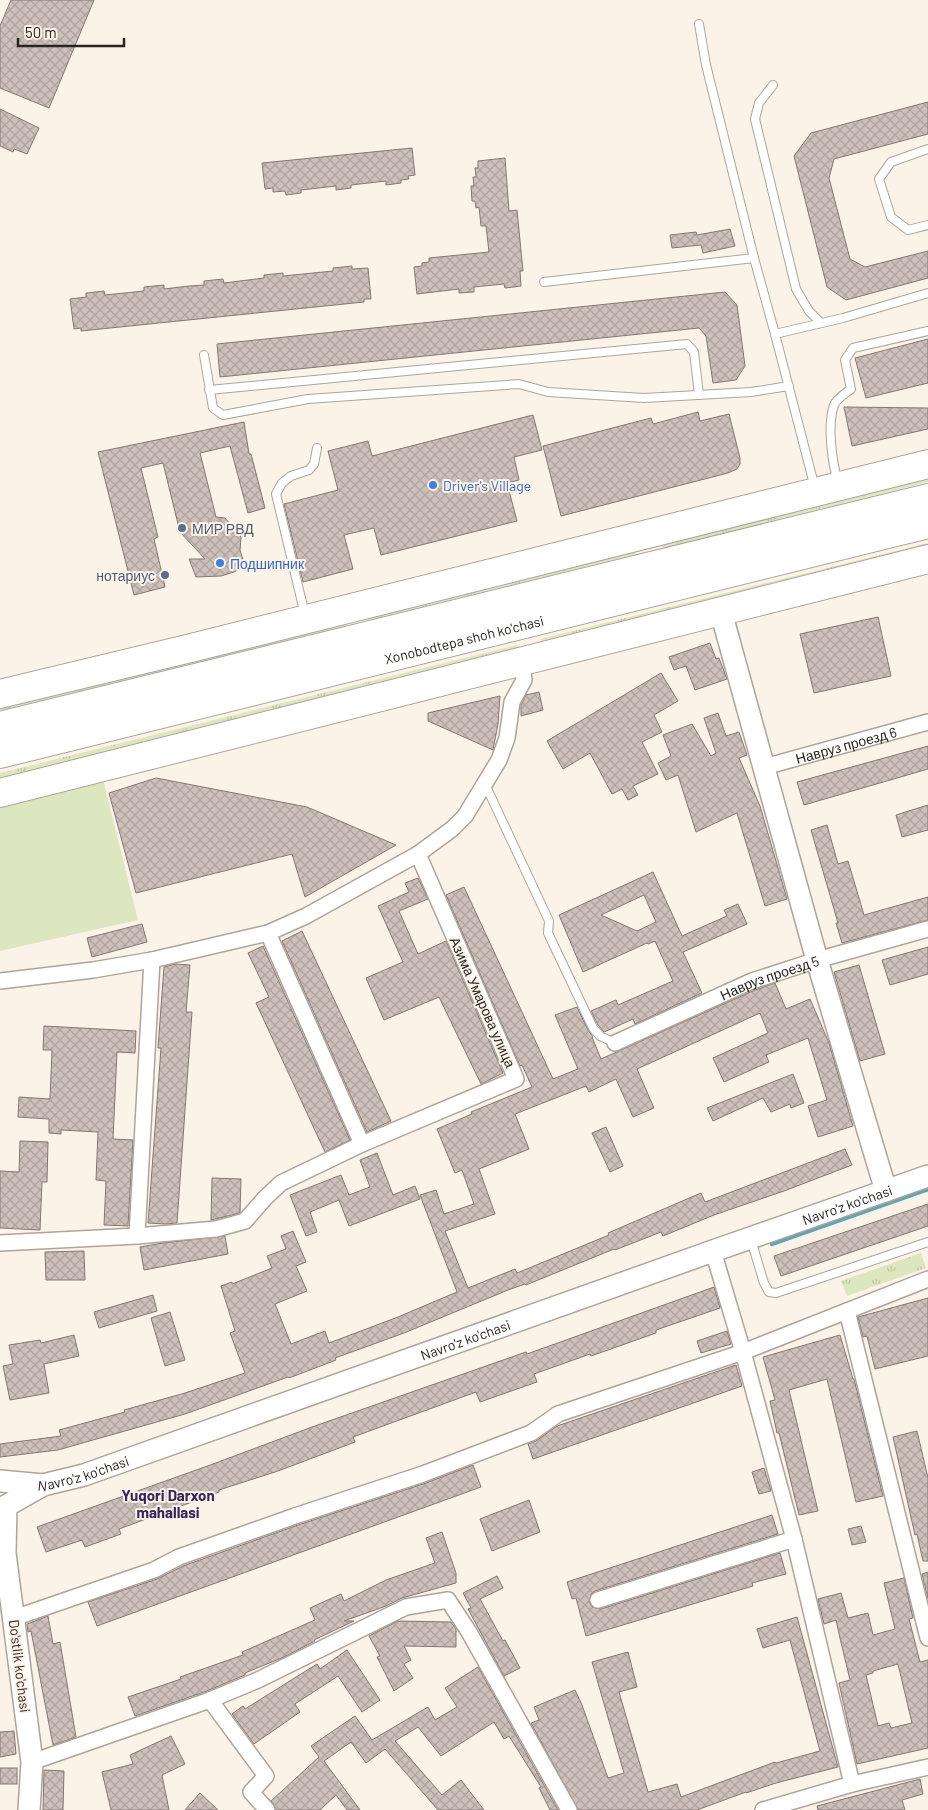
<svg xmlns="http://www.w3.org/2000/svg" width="928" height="1810" font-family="Barlow,sans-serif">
<defs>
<pattern id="grass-tufts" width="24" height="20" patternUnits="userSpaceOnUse" patternTransform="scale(1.25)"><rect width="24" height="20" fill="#dce7bf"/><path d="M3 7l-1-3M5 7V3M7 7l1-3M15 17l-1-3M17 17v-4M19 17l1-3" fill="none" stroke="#bdc6a4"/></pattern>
<pattern id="building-cross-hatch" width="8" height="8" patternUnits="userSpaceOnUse" patternTransform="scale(1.25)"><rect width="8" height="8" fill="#cdbfb9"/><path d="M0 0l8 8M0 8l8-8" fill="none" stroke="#b0a49f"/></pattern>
</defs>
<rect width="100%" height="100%" fill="#fcf3e8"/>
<!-- grass -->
<g fill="url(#grass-tufts)">
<polygon points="928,466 928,482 664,548 654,541"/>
<polygon points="928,543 928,553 547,647 540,639"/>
<polygon points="627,547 636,554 370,620 361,613"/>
<polygon points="339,619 347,626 0,712 0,703"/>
<polygon points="517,645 526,653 0,783 0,773"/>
<polygon points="921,1253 926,1268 847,1296 841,1281"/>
</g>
<!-- pitch -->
<polygon fill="#dce7bf" points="103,779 138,920 0,951 0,805"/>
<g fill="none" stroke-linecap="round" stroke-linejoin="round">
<!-- stream -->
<polyline stroke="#60a5b4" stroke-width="4.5" points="772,1244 928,1189"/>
</g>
<!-- building -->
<g fill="url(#building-cross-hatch)" stroke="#847872" fill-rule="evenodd">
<polygon points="11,0 94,0 49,108 0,88 0,26"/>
<polygon points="928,102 928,134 834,159 829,178 850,259 865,267 928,251 928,278 846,300 827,287 794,156 811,133"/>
<polygon points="0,109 39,128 27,154 14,149 13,152 0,146"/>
<polygon points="412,148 415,175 408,176 409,179 401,180 401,183 386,185 386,181 351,185 351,188 336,190 336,186 301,190 301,193 286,195 285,191 273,192 273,188 265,189 262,163"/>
<polygon points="505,158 509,211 517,210 523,271 520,271 521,286 505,288 504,284 474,287 474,292 459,293 459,289 417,294 414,267 422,266 422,263 429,262 429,258 489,252 486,226 481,226 479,207 476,208 475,201 472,201 471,186 474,186 473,177 476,177 475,168 478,168 478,161"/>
<polygon points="730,229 735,246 703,253 701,245 672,248 670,235 696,232 697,235"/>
<polygon points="352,266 352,269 368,268 371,299 364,299 364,302 81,331 81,328 74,329 70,299 86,297 86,293 104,291 105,295 144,291 144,287 164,285 164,289 189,286 204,285 204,281 223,279 224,283 264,278 264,275 283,273 283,276 333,271 333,268"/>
<polygon points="725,292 737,305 745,366 736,380 713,383 706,336 699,328 220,377 217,344"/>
<polygon points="928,339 928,383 866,398 855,358"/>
<polygon points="844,407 928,408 928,429 852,446"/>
<polygon points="698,412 700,421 729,414 740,458 740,464 737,469 728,473 561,516 543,446 651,418 653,424"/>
<polygon points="533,415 542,450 514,457 519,480 507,483 517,521 381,555 374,528 344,535 353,569 303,582 284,504 338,490 328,451 368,441 372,456"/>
<polygon points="244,422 249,454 251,454 265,508 248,513 230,446 200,453 216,517 225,518 241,537 240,550 245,566 234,572 221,576 196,577 189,559 205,559 180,532 163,463 141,468 158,537 154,539 165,587 134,595 98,452"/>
<polygon points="878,617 891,676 814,693 800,634"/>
<polygon points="710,643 716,659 719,658 727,679 695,690 686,666 674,670 669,657"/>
<polygon points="661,673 678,701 654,715 662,732 642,742 658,774 633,786 638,795 628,800 622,789 612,794 590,753 563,769 547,741"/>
<polygon points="539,692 543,710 521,716 521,705 526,695"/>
<polygon points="500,696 498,724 493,750 428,721 428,713"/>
<polygon points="718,713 726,736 739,732 747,755 739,758 760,806 787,899 765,906 737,813 696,832 678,775 666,780 658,763 671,756 663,735 692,724 711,756 716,753 704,718"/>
<polygon points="928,746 928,769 804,805 797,782"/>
<polygon points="156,778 307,807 396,845 305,897 292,854 136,893 109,793"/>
<polygon points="928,805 928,830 902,837 896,815"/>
<polygon points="827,825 838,864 848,861 864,915 928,897 928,920 842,943 836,923 838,923 811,830"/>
<path d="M653 872 682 936 727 916 724 910 738 904 747 924 683 952 702 993 635 1024 633 1019 604 1032 598 1025 591 1011 616 1000 618 1005 673 981 655 941 648 944 647 943 583 972 559 915ZM644 895 656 922 637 931 601 915Z"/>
<polygon points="418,878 428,899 399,911 418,954 446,941 503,1073 481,1084 439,997 384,1020 366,978 403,962 378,906 409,892 405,883"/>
<polygon points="464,887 553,1079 578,1069 555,1015 577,1007 588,1030 593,1037 592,1037 601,1059 755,990 775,983 786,1009 810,999 829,1043 853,1126 818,1137 808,1106 827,1100 808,1038 766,1055 769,1062 724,1082 713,1058 768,1033 760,1013 637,1069 654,1108 633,1117 616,1079 589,1092 586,1086 515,1114 529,1149 479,1169 495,1214 445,1231 468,1288 515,1269 517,1273 609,1235 608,1233 701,1193 705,1202 845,1149 852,1165 784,1191 714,1215 663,1236 661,1232 615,1250 614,1249 526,1285 525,1284 508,1290 404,1333 335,1358 336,1360 289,1378 288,1377 185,1414 100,1438 58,1450 0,1457 0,1444 61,1436 59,1430 125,1412 124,1410 185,1393 245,1373 230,1333 235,1331 221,1286 232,1282 232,1284 272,1268 267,1256 286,1249 281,1236 293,1231 306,1262 296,1266 307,1291 275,1304 291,1344 325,1331 329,1343 398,1317 457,1292 420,1195 436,1190 444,1214 474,1204 462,1170 455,1173 437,1129 472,1114 471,1112 532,1087 522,1065 520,1066 446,895"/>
<polygon points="142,924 147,942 92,957 87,938"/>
<polygon points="302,931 391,1121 367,1132 282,941"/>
<polygon points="263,946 350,1140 325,1152 256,1003 269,997 248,953"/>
<polygon points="928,947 928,974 890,985 882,960"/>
<polygon points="175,964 190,965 186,1012 192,1012 177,1223 165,1224 148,1223 161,1048 158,1048 164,967"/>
<polygon points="859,965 885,1054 860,1061 834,972"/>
<polygon points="44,1026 136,1031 135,1053 117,1052 113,1139 133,1140 128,1226 104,1225 106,1181 96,1180 98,1132 61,1130 61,1134 49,1133 49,1119 18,1117 19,1097 50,1099 52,1050 43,1050"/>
<polygon points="793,1074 804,1103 791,1108 790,1104 771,1112 763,1098 713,1121 707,1108"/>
<polygon points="606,1127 623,1166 610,1172 592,1133"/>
<polygon points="20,1141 48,1142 47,1182 42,1182 40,1230 0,1228 0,1171 19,1172"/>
<polygon points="377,1153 393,1195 415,1186 420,1199 349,1226 339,1200 310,1212 317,1232 306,1236 290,1195 341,1175 349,1195 370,1187 360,1160"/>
<polygon points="212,1178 241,1179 240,1213 211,1220"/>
<polygon points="928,1204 928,1226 781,1276 774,1256"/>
<polygon points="225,1236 228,1254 144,1270 140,1247 163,1243"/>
<polygon points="84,1251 85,1280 46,1280 45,1252"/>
<polygon points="714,1287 720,1308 656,1330 656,1333 591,1356 590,1354 534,1374 537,1382 480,1402 476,1392 353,1437 355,1442 278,1471 219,1490 219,1492 119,1529 121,1534 85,1547 82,1540 46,1552 37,1527 213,1464 312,1427 526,1352 527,1354"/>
<polygon points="153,1295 157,1311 99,1328 94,1312"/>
<polygon points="928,1298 928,1356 875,1369 867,1336 863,1337 858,1317"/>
<polygon points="170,1312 185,1360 165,1366 151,1318"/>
<polygon points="727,1331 731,1344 701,1353 697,1341"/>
<polygon points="74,1335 79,1356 44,1364 49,1393 10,1400 3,1366 13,1364 9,1345 40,1340 41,1343"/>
<polygon points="840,1335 853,1379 854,1379 883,1496 856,1502 827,1379 789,1390 818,1511 799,1515 779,1433 777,1433 770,1401 775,1400 763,1357"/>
<polygon points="736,1365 742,1386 533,1459 528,1444 536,1441 557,1426"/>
<polygon points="917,1431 928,1478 928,1561 923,1561 917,1534 915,1535 893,1437"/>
<polygon points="473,1465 481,1487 97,1626 88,1602 157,1579 183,1566 298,1525 426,1483"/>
<polygon points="764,1468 771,1491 759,1494 752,1472"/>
<polygon points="529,1500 540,1532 492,1551 480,1519"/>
<polygon points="772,1515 778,1534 595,1591 591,1594 589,1602 592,1607 601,1609 780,1553 786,1574 752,1583 753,1586 586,1636 576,1598 572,1599 567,1582"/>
<polygon points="861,1526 866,1542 852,1545 848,1529"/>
<polygon points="442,1532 456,1573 456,1583 402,1598 386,1606 344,1621 354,1621 314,1640 315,1641 284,1657 245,1673 245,1675 207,1691 135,1716 128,1697 181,1679 180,1677 243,1655 242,1652 315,1620 310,1608 341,1594 344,1601 386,1580 435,1563 426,1538"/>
<polygon points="928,1572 928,1599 922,1574"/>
<polygon points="497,1576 503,1588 480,1599 503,1641 505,1640 520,1668 504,1676 468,1609 471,1608 463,1593"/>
<path d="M904 1578 913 1618 909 1619 920 1662 928 1660V1748L857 1764 839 1683 850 1680 840 1638 836 1620 824 1624 818 1599 841 1593 848 1618 868 1613 873 1635 895 1629 884 1583ZM898 1664 912 1723 891 1728 889 1723 878 1726 866 1675 873 1673V1671Z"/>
<polygon points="48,1616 53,1644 60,1642 76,1737 53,1745 31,1631 28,1632 27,1624"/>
<polygon points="797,1617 838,1767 776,1783 746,1793 746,1792 697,1810 578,1810 531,1723 539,1720 534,1707 575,1690 582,1705 608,1778 624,1773 592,1662 628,1652 637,1687 619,1692 648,1792 677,1784 681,1797 775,1762 776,1763 820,1751 790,1640 763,1648 757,1629"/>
<polygon points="398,1621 451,1622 456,1629 456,1647 404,1646 411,1660 404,1664 413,1678 394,1691 377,1657 380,1656 369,1636"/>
<polygon points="347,1650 380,1700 362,1712 338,1676 295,1704 300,1712 254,1744 232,1714 243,1706 245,1709 317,1664 320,1669"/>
<polygon points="478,1667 558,1810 550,1810 539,1788 541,1787 509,1736 504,1739 494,1722 441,1756 418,1727 395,1741 442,1795 461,1780 484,1810 438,1810 385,1749 366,1763 351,1742 324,1761 360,1810 347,1810 336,1795 320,1810 276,1810 271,1801 319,1757 311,1746 355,1716 372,1740 428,1707 435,1720 457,1707 445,1688"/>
<polygon points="14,1731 16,1754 0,1757 0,1732"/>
<polygon points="171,1736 185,1764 162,1775 169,1810 111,1810 102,1772 133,1764 130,1755"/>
<rect x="0" y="1768" width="17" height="16"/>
<polygon points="44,1770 64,1771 63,1810 43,1810"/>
<polygon points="920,1779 923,1794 902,1800 905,1810 818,1810 817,1806"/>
<polygon points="200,1793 218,1810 185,1810"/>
</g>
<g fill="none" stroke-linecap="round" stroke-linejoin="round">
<defs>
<g id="lane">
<polyline points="699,24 706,65 754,258 775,334 815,488"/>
<polyline points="773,85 759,103 755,119 796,289 809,311 821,323"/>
<polyline points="928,149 891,162 879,179 891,217 908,230 928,225"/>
<polyline points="544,282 754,258"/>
<polyline points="775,334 843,318 928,293"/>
<polyline points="204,355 213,408 223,415 308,399 519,384 548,392 644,398 751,392 789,386"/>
<polyline points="209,390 687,344 694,352 699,395"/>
<path d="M838 482C832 462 827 425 834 405 836 399 846 393 851 389L845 360 853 348 928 331"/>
<polyline points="305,615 276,494 282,483 291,476 309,470 314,464 317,448"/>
<polyline points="485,784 549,921 548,933 593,1028 600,1036 615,1043"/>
<polyline points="751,1240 764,1283 769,1292 776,1293 928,1242"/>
</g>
<g id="street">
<path id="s1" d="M764 767 928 722"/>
<polyline points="268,933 362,1144"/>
<polyline points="0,981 93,970 152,960 268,933 306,916 418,854 452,829 465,816 499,760 507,738 512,702 524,680 522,662"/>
<path id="s2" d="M615 1043 752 981 817 960 928 929"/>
<polyline points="137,1236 152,960"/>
<polyline points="0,1243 137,1236 216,1229 245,1221 265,1198 281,1183 362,1144 516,1079 418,854"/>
<polyline points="713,1251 743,1352 794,1539 852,1784"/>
<polyline points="847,1311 928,1638"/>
<polyline points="598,1600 794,1539"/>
<polyline points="14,1618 154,1570 179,1557 295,1516 423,1474 531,1433 558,1414 743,1352 928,1279"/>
<polyline points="210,1700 266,1776 251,1792 267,1810"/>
<polyline points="32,1762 210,1700 258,1680 406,1607 448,1600 469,1632 569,1810"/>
<polyline points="763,1810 852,1784 928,1767"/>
</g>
<g id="secondary">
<polyline points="721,612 817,960 886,1191"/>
<path id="s3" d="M0 1481 43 1485 84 1475 713 1251 928 1176"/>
<polyline points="29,1810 32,1762 5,1553 6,1506 43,1485"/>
</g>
<g id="highway">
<polyline points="0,694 191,648 928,464"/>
<polyline points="0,726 928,498"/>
<path id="s4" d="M0 754 928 524"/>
<polyline points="0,793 928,559"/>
</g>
</defs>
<!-- lane casing -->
<use href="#lane" stroke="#ada49a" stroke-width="10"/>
<!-- street casing -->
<use href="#street" stroke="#ada49a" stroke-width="18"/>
<!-- secondary casing -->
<use href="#secondary" stroke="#ada49a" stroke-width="24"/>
<!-- highway casing -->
<use href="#highway" stroke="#ada49a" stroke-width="30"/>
<!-- lane -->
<use href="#lane" stroke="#fff" stroke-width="8"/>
<!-- street -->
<use href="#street" stroke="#fff" stroke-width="15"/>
<!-- secondary -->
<use href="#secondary" stroke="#fff" stroke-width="21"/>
<!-- highway -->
<use href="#highway" stroke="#fff" stroke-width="28"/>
</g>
<!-- markers -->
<g fill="#3f7fe0" stroke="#fcf3e8" stroke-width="2">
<circle cx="433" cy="485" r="5"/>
<circle cx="220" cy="563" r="5"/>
</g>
<g fill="#5c6f8a" stroke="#fcf3e8" stroke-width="2">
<circle cx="182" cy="528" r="5"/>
<circle cx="165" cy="575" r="5"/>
</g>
<g text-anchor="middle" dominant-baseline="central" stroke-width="4" stroke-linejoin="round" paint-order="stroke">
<!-- shop labels -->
<g font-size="14" fill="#366cbe" stroke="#fcf3e8" text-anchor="start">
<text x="443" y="485">Driver's Village</text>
<text x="230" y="563">Подшипник</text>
</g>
<!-- service labels -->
<g font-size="14" fill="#4e5e75" stroke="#fcf3e8" text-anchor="start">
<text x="192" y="528">МИР РВД</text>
<text x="155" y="575" text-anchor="end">нотариус</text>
</g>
<!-- street labels -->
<g font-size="14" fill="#282420" stroke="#fcf3e8">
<text stroke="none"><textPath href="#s4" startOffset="478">Xonobodtepa shoh ko'chasi</textPath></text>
<text stroke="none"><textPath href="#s1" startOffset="85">Навруз проезд 6</textPath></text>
<text stroke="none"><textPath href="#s2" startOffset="168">Навруз проезд 5</textPath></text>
<text transform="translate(483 1002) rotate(66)">Азима Умарова улица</text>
<text stroke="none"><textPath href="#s3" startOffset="895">Navro'z ko'chasi</textPath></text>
<text stroke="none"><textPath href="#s3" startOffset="490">Navro'z ko'chasi</textPath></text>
<text stroke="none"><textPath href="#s3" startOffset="85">Navro'z ko'chasi</textPath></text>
<text transform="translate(20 1666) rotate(83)">Do'stlik ko'chasi</text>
</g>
<!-- neighbourhood labels -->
<g font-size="15" font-weight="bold" fill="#39215b" stroke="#fcf3e8">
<text x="168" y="1495">Yuqori Darxon<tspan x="168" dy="17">mahallasi</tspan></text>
</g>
</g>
<!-- scale -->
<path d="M18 38v8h106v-8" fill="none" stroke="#282420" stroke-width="2.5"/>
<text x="25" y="38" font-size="15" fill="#282420" stroke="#fcf3e8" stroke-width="4" paint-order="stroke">50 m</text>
</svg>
